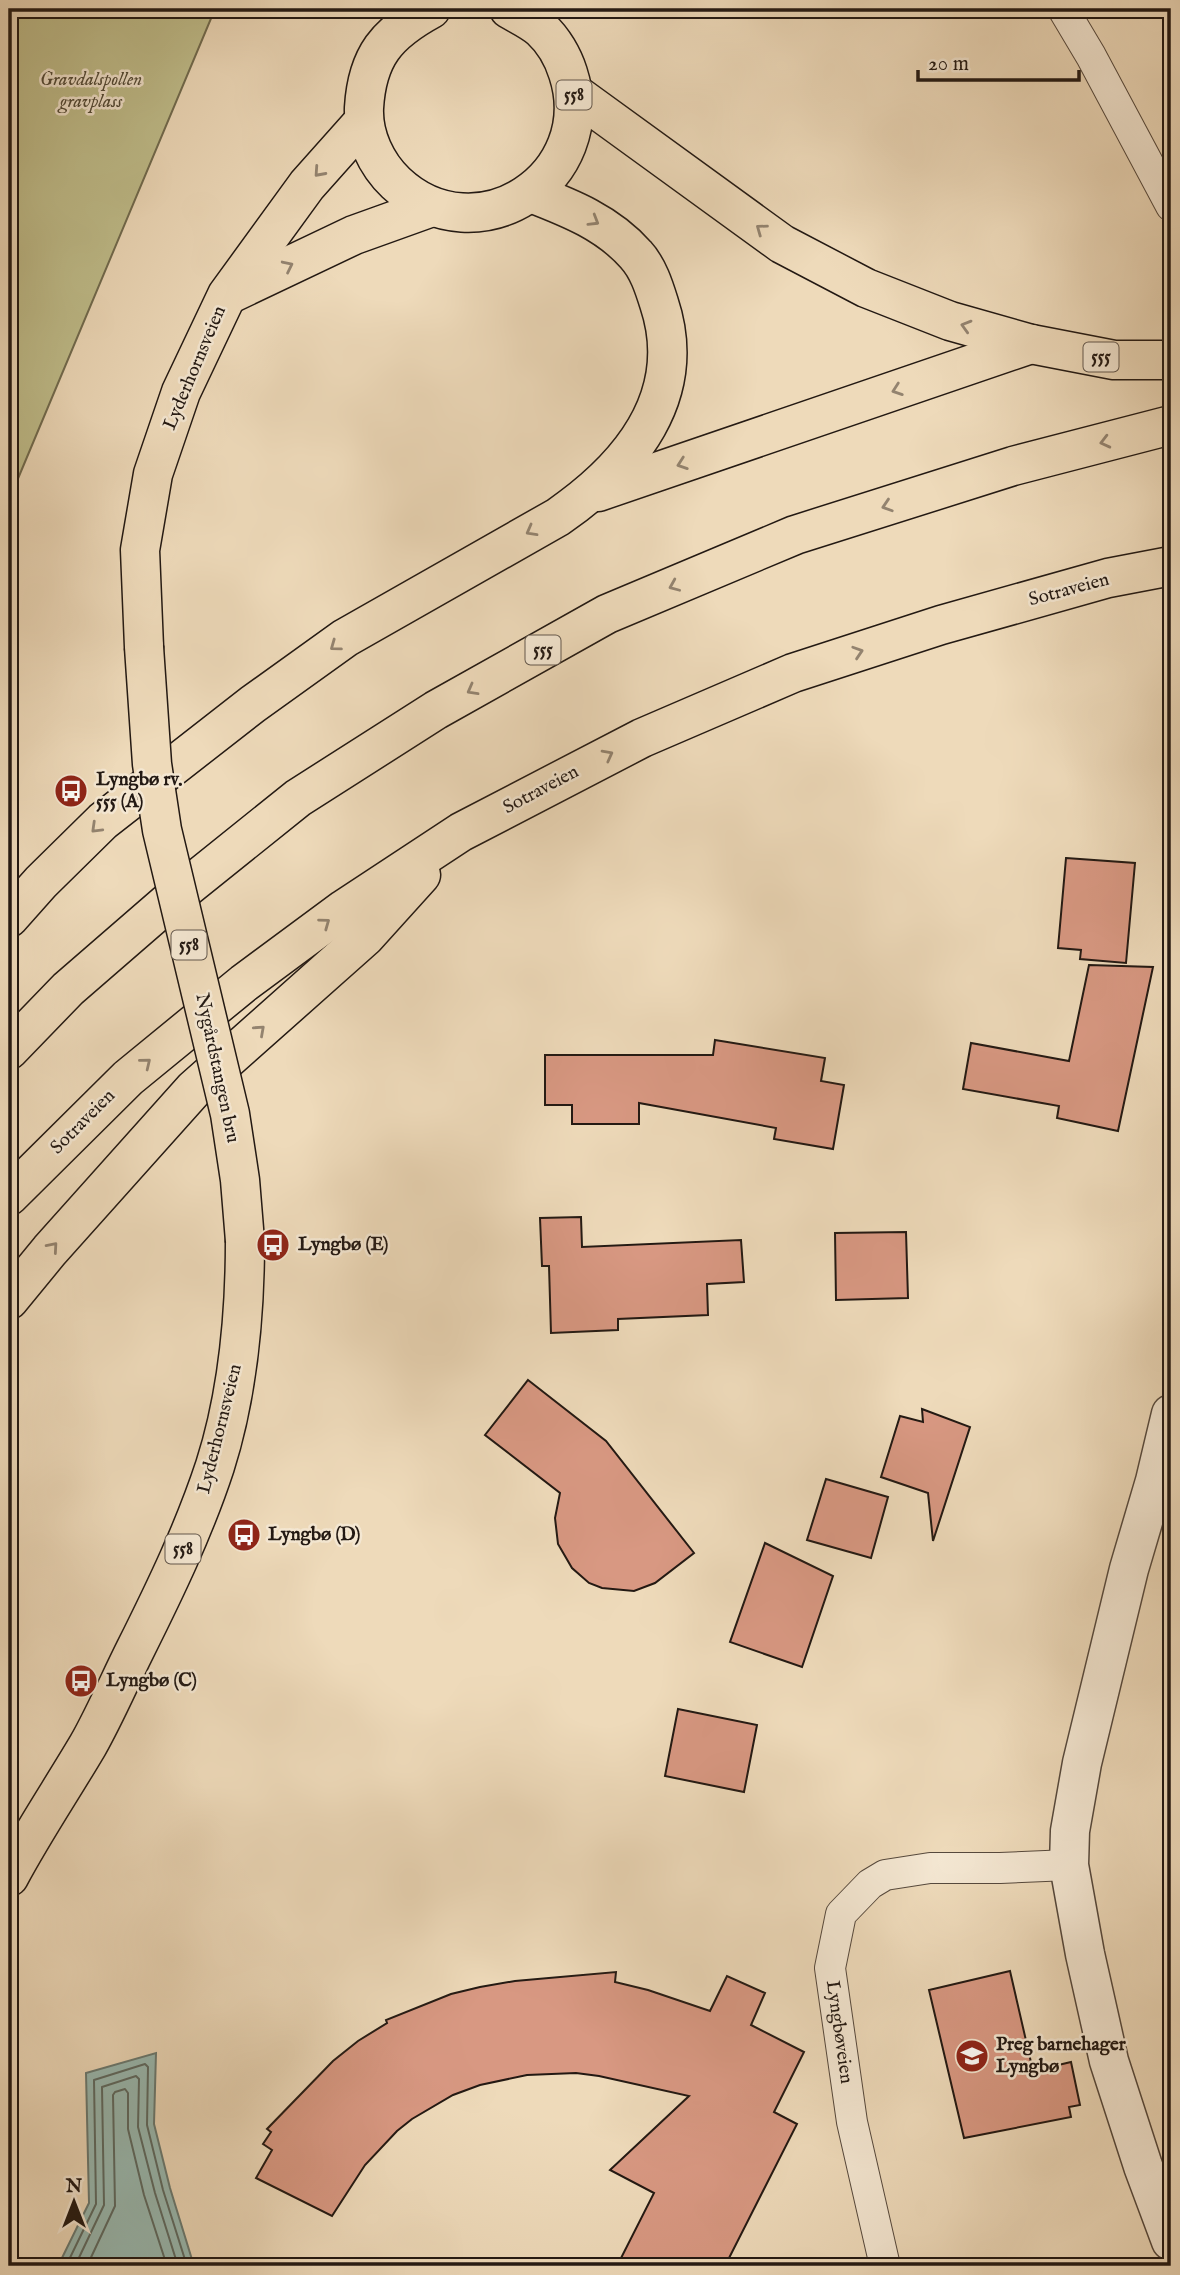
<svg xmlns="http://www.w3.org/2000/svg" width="1180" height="2275" font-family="'IM FELL English',serif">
<rect width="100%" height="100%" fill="#eedaba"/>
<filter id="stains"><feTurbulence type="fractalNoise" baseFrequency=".00286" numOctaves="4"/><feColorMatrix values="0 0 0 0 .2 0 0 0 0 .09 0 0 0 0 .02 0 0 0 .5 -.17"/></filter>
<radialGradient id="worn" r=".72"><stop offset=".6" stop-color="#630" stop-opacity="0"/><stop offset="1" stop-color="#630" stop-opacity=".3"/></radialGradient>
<!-- green -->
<polygon fill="#bfbd8b" stroke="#716b4f" stroke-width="2" points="9,9 215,9 9,500"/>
<!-- water -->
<polygon fill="#99bab2" stroke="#6a7a72" stroke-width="2" points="156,2053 154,2124 170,2188 194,2266 58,2266 89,2203 86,2073"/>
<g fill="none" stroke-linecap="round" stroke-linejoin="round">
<!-- shore -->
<g stroke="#5e6a62" stroke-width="2">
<polyline points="66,2266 96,2204 94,2080 145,2064 148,2067 147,2125 163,2190 187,2266"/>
<polyline points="75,2266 104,2205 102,2087 136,2076 139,2079 138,2127 155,2193 178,2266"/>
<polyline points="87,2266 115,2206 113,2095 115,2092 125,2089 128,2093 128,2129 144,2195 167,2266"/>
</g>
</g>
<!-- building -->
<g fill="#d89882" stroke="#231913" stroke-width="2">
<polygon points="1066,858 1135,863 1126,963 1080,959 1081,950 1058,948"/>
<polygon points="1089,965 1153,967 1118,1131 1057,1118 1059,1106 963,1089 971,1043 1069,1061"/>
<polygon points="715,1040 825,1058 821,1081 844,1085 833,1149 774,1139 776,1128 639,1103 639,1124 572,1124 572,1105 545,1105 545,1055 713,1055"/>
<polygon points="581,1217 582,1247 741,1240 744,1282 707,1284 708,1315 618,1319 618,1330 551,1333 549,1266 542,1266 540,1218"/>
<polygon points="906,1232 908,1298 836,1300 835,1233"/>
<polygon points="528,1380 606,1441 694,1553 655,1583 634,1591 602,1588 589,1583 572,1568 558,1544 555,1518 560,1493 485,1435"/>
<polygon points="922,1409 970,1427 933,1541 928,1493 881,1477 900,1416 923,1422"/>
<polygon points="826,1479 888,1497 871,1558 807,1540"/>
<polygon points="765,1543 833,1576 802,1667 730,1642"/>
<polygon points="678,1709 757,1725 744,1792 665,1776"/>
<polygon points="1010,1971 1033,2071 1071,2062 1080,2105 1069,2107 1071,2117 964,2138 929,1990"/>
<polygon points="616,1972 615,1982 648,1990 710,2011 727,1976 765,1993 751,2025 804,2052 774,2112 797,2124 725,2266 617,2266 654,2193 610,2170 689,2096 599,2076 576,2073 527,2075 480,2085 453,2095 412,2119 397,2131 365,2165 332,2216 256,2178 272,2150 263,2144 271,2132 267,2129 333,2061 358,2041 387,2023 386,2020 451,1994 480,1987 515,1981"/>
</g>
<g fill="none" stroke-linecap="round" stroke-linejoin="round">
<defs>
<g id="service">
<polyline points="1063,9 1091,56 1171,206"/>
<polyline points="885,2266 852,2122 830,1968 841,1914 870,1884 885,1875 930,1868 1000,1868 1069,1865"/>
</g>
<polyline id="minor" points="1171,1414 1155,1481 1129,1569 1082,1763 1070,1831 1069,1865 1085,1954 1109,2061 1143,2166 1171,2241"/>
<g id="primary">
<path d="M431 9C387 33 367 56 364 108 363 136 376 164 396 183 477 259 602 177 568 73 563 57 553 40 541 29 532 21 519 15 509 9"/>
<polyline points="232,293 354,235 432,207"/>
<polyline points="144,647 140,550 153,474 181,392 227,295 307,185 364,121"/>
<path d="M9 1877C33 1832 62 1789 88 1745 105 1715 119 1682 135 1650 165 1590 194 1530 215 1466 238 1394 245 1317 245 1241"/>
</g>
<g id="motorway">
<polyline points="574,93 782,244 866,288 950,321 1031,344 1114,360 1171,360"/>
<polyline points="598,492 1031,344"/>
<path d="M9 918 41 882 103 821 253 704 345 638 558 517C630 467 690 396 659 303 654 287 648 268 636 255 608 223 570 208 531 193"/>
<polyline points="9,1050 68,989 166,904 298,798 436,710 607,614 795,535 1013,466 1171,425"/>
<polyline points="9,1196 128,1078 244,983 344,909 461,832 642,738 793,673 941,625 1108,578 1171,566"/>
<polyline points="9,1300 50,1250 194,1089 365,937 421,875"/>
</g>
</defs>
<!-- service casing -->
<use href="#service" stroke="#56493d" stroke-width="32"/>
<!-- minor casing -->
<use href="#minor" stroke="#56493d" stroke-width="41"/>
<!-- primary casing -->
<use href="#primary" stroke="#231913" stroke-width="41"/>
<!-- motorway casing -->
<use href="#motorway" stroke="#231913" stroke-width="41"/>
<!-- service -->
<use href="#service" stroke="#f4e7d2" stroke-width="30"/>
<!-- minor -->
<use href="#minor" stroke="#f4e7d2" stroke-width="38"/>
<!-- primary -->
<use href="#primary" stroke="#eedaba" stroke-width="38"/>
<!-- motorway -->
<use href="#motorway" stroke="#eedaba" stroke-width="38"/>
<defs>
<polyline id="primary-bridge" points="144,647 152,764 162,830 230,1114 240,1180 245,1241"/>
</defs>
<!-- primary-bridge casing -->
<use href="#primary-bridge" stroke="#231913" stroke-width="41" stroke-linecap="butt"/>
<!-- primary-bridge -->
<use href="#primary-bridge" stroke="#eedaba" stroke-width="38"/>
</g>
<!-- one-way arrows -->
<defs><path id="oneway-chevron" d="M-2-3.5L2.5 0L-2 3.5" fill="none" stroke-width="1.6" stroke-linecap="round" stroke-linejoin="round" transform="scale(1.75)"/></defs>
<g stroke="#93836f">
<use href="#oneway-chevron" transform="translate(319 172) rotate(132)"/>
<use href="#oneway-chevron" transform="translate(594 221) rotate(31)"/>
<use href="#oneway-chevron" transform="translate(761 229) rotate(-144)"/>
<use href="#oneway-chevron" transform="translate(288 266) rotate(-26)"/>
<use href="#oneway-chevron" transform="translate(966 326) rotate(-164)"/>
<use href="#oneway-chevron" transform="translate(897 390) rotate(161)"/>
<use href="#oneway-chevron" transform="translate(1105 442) rotate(166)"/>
<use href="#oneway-chevron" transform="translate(682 464) rotate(161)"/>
<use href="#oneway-chevron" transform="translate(887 506) rotate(162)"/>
<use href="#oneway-chevron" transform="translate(531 531) rotate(151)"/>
<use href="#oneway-chevron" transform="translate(674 586) rotate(157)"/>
<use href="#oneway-chevron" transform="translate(335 646) rotate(144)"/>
<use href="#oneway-chevron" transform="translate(858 652) rotate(-18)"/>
<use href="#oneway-chevron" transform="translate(472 690) rotate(151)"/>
<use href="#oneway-chevron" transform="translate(608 755) rotate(-28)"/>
<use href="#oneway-chevron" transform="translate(96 828) rotate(136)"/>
<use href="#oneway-chevron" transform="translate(325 923) rotate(-36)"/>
<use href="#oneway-chevron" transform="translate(260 1030) rotate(-42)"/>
<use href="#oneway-chevron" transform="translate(146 1063) rotate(-39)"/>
<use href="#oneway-chevron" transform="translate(53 1247) rotate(-49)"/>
</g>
<!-- icons -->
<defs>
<symbol id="bus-disc" viewBox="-11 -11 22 22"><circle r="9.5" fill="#8f2418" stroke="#f4e7d2"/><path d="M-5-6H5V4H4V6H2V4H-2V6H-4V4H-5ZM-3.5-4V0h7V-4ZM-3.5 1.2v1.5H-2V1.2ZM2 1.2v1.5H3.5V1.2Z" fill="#fff"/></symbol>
<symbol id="school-disc" viewBox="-11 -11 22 22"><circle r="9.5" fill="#8f2418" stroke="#f4e7d2"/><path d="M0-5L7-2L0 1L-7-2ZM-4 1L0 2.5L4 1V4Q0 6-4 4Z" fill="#fff"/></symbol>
</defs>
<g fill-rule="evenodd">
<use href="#bus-disc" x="52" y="772" width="38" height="38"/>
<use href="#bus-disc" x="254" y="1226" width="38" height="38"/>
<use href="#bus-disc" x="225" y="1516" width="38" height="38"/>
<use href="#bus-disc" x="62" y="1662" width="38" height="38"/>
<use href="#school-disc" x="953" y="2037" width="38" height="38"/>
</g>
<g text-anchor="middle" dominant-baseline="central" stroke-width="5" stroke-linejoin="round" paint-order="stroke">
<!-- shield labels -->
<g fill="#f4e7d2" stroke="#62574c" stroke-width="2">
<rect x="556.5" y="80.5" width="35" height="29" rx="5"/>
<rect x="1083.5" y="342.5" width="35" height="29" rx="5"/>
<rect x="525.5" y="635.5" width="35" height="29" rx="5"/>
<rect x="171.5" y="930.5" width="35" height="29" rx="5"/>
<rect x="165.5" y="1534.5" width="35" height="29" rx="5"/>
</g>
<g font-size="18" font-weight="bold" fill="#231913">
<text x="574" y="95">558</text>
<text x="1101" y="357">555</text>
<text x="543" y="650">555</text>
<text x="189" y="945">558</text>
<text x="183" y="1549">558</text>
</g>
<!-- park labels -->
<g font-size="19" font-style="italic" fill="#524a37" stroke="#f4e7d2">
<text x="91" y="80">Gravdalspollen<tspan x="91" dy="22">gravplass</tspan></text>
</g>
<!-- street labels -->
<g font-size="19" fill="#231913" stroke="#f4e7d2">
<text transform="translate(195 368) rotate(-67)">Lyderhornsveien</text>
<text transform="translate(1069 590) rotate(-15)">Sotraveien</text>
<text transform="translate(541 790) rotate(-28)">Sotraveien</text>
<text transform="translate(217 1068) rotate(78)">Nygårdstangen bru</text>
<text transform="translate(83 1122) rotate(-45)">Sotraveien</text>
<text transform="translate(220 1429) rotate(-76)">Lyderhornsveien</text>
<text transform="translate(839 2032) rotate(82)">Lyngbøveien</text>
</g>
<!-- poi labels -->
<g font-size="19" font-weight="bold" fill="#231913" stroke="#f4e7d2" text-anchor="start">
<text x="96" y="780">Lyngbø rv.<tspan x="96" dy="22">555 (A)</tspan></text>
<text x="298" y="1245">Lyngbø (E)</text>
<text x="268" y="1535">Lyngbø (D)</text>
<text x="106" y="1681">Lyngbø (C)</text>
<text x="996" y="2045">Preg barnehager<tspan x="996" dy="22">Lyngbø</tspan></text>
</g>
</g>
<!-- margin -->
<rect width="1180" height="2275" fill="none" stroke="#eedaba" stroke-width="35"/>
<rect x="10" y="10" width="1159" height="2254" fill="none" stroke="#231913" stroke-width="3.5"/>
<rect x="18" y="18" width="1145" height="2240" fill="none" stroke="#231913" stroke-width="2"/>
<!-- north arrow -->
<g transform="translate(74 2202)" stroke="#f4e7d2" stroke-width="5" paint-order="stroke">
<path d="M0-5L12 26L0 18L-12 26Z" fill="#231913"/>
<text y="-10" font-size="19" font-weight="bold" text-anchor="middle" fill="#231913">N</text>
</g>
<!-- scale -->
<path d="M918 70v10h161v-10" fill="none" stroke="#231913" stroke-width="3.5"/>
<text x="928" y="70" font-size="21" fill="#231913" stroke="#f4e7d2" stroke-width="5" paint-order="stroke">20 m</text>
<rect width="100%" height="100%" filter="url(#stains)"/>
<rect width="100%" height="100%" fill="url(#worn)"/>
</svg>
